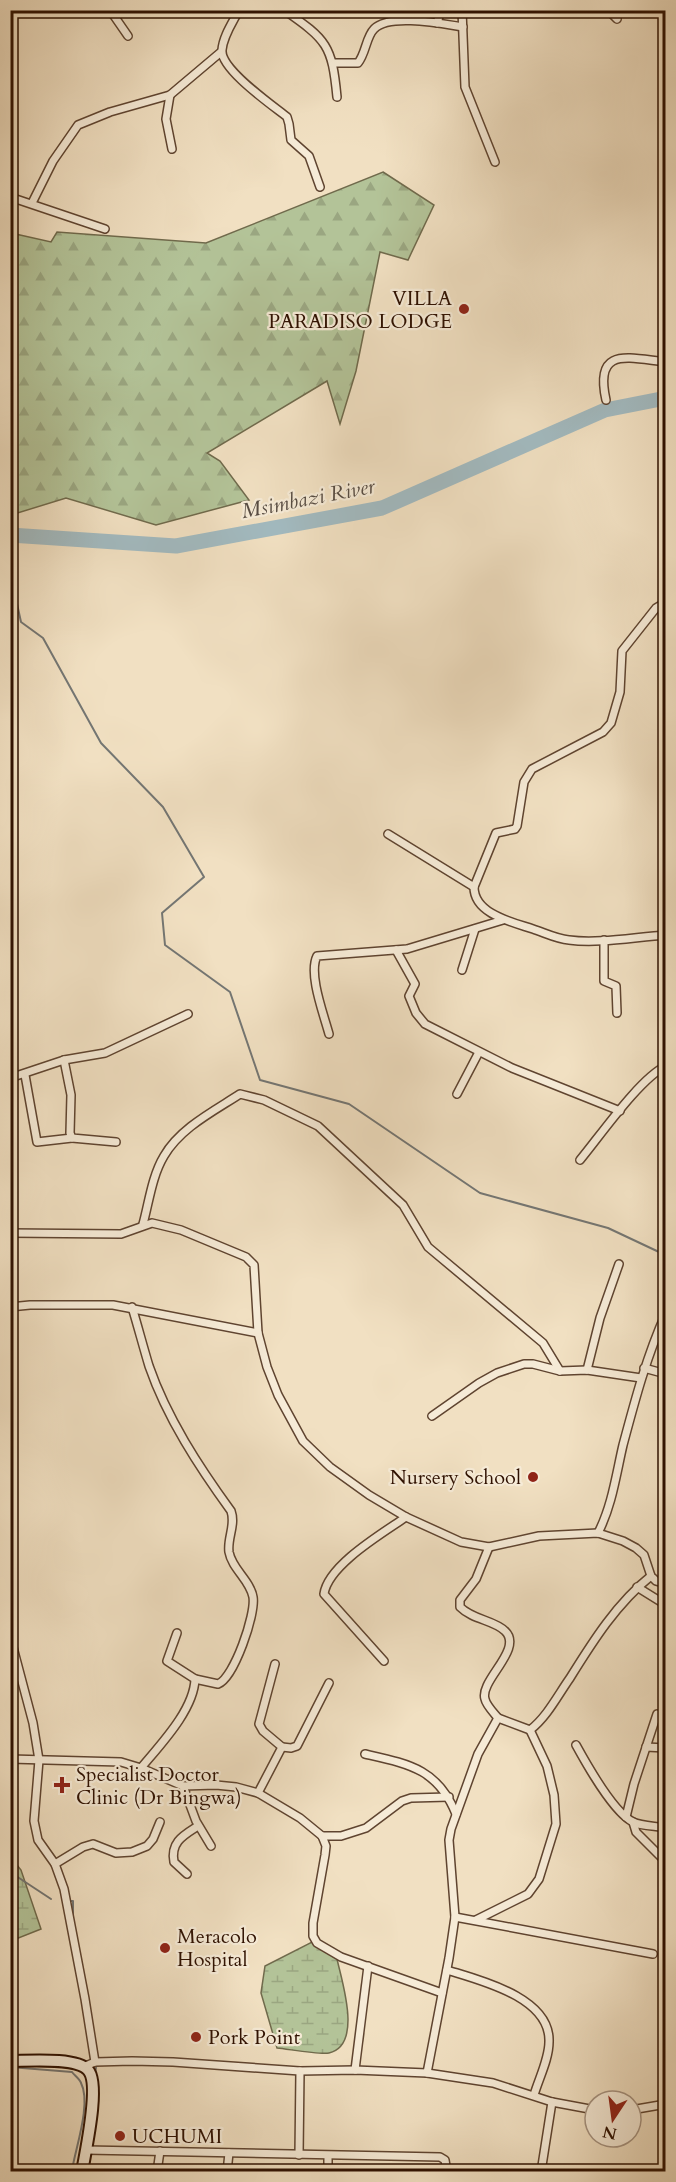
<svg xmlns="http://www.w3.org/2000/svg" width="676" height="2182" font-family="Cardo,serif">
<defs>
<pattern id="forest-firs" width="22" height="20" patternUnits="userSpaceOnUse" patternTransform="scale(1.5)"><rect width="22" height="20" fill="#b3c398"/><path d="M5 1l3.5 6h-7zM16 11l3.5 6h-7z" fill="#9aa681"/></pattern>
<pattern id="wetland-marsh" width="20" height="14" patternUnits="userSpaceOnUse" patternTransform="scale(1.5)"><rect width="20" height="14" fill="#b3c398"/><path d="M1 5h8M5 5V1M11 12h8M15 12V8" fill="none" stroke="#9aa681"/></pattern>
</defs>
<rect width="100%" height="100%" fill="#f1e0c2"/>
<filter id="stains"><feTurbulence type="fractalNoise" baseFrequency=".00333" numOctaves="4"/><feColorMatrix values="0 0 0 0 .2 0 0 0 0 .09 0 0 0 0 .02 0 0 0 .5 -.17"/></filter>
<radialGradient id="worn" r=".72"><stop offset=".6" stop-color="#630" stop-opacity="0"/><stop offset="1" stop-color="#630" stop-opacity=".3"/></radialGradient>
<!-- forest -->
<polygon fill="url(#forest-firs)" stroke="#706a4c" stroke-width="1.5" points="383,172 434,205 408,260 380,252 356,371 340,424 327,381 207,453 220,461 249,500 156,525 66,498 11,515 11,233 51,242 57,232 206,243"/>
<!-- wetland -->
<g fill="url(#wetland-marsh)" stroke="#706a4c" stroke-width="1.5">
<polygon points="10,1856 21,1870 41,1929 11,1941"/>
<path d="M312 1942 337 1959C342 1982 363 2045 329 2053 320 2055 288 2049 277 2048L261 1993 265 1966Z"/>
</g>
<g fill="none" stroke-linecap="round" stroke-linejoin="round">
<!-- stream -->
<g stroke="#747673" stroke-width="2">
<polyline points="10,572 21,622 43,638 101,743 163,807 204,877 162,913 165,945 230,992 260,1080 349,1104 480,1193 608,1228 659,1252 666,1258"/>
<polyline points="10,1872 51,1899"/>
<polyline points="69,1901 73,1901 73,1918"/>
<path d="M10 2067 72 2072C74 2075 80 2079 81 2083 91 2102 77 2144 73 2165"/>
<polyline points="95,2077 96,2067"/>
</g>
<!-- river -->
<polyline stroke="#a2bac0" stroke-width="15" points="10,535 176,546 382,508 605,410 666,398"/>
<defs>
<g id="minor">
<polyline points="110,10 128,36"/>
<path d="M239 10C233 22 223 36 222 50 220 69 272 105 287 117L289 124 291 140 309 156 320 187"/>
<path d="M284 10C327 40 332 45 337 97"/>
<polyline points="462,10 465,87 495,162"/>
<polyline points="608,10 617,19"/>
<polyline points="437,23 441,10"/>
<path d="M333 63H358C366 53 366 37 374 29 389 13 443 24 463 27"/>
<polyline points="170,95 166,119 172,149"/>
<polyline points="10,197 105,229"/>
<polyline points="32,203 53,161 78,125 110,112 170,95 221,52"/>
<path d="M606 400C594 346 628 358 666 362"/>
<path d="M666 605H661L656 608 622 651 620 692 611 723 603 732 532 769 524 782 517 826 515 829 496 833 474 887C474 914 512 922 533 929 545 933 557 939 569 940 598 944 635 937 666 935"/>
<polyline points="388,834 474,887"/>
<polyline points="604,940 604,981 616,986 617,1013"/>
<polyline points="396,950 415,984 409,996 416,1013 425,1024 512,1068 620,1111"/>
<polyline points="462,970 475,929"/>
<path d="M329 1034C324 1015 308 974 317 956L407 949 503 920"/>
<polyline points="64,1060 71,1095 70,1133 72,1138 116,1142"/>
<polyline points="25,1075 37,1142 72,1138"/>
<polyline points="10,1078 64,1060 105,1053 188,1014"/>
<polyline points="457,1094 479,1052"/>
<path d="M580 1160C600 1136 640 1078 666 1066"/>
<path d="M143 1224C149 1202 152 1176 164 1156 180 1128 214 1111 240 1094L264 1100 318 1126 403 1205 428 1247 543 1343 560 1371"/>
<polyline points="10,1233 121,1234 152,1223 181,1230 246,1257 254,1265 258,1333 267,1367 278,1395 303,1441 330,1467 369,1495 406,1517 461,1542 489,1547 539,1536 598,1533 623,1541 636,1548 644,1555 651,1576 656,1581 666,1584"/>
<polyline points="10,1307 30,1305 113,1305 258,1333"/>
<path d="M132 1307C138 1327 143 1346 149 1366 167 1418 199 1467 231 1511 236 1525 227 1538 229 1552 232 1569 250 1580 253 1597 256 1614 234 1678 218 1684L195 1679"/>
<polyline points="644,1368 666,1374"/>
<polyline points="587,1370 600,1318 619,1264"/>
<polyline points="432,1416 479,1383 497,1373 524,1364 533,1364 560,1371 587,1370 641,1378"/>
<path d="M598 1533C612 1506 616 1475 623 1445 635 1400 647 1355 666 1313"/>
<path d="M489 1547 476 1579 460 1600V1607C473 1620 494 1620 505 1631 524 1649 479 1681 485 1699 486 1705 494 1713 498 1718"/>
<polyline points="637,1587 666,1605"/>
<polyline points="10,1636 33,1723 39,1760 34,1821 38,1840 55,1864 64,1889 85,1999 95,2062"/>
<path d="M384 1661 324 1594C328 1565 383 1533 406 1517"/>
<path d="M576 1745C587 1765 613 1812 633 1822 641 1826 656 1826 666 1828"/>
<polyline points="282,1747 291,1748 297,1746 329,1683"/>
<polyline points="646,1747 666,1748"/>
<path d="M365 1754C409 1764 438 1769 456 1814"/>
<polyline points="10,1759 121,1762 141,1768 183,1786 216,1785 236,1787 258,1793 300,1818 322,1836 326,1846 325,1855 313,1923 313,1936 317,1943 341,1957 442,1993"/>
<path d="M141 1768C160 1745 194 1710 195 1679L167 1661 177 1633"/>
<polyline points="183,1786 196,1821 211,1846"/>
<polyline points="258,1793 282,1747 263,1731 259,1724 275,1664"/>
<polyline points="626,1817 634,1784 657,1714"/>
<polyline points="633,1822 636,1832 666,1862"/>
<polyline points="322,1836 341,1836 366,1828 402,1801 411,1798 449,1797"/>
<polyline points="55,1864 83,1847 93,1844 116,1853 132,1852 147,1846 153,1839 160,1822"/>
<path d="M187 1874 174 1862C170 1842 184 1835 198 1826"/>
<polyline points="455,1917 653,1954"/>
<polyline points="476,1920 528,1894 539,1879 556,1824 554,1795 547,1766 530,1730"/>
<path d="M447 1970C479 1980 551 1997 549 2042 549 2059 539 2078 534 2095"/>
<polyline points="83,2067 95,2062 132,2061 173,2062 300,2071 355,2070 427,2073 493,2083 552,2102 595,2110"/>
<polyline points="355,2070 368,1966"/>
<path d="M427 2073 449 1958 455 1917 449 1840 451 1829 478 1754 498 1718 530 1730C547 1717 558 1695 570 1678 593 1641 617 1603 651 1576"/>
<polyline points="631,2110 666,2104"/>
<polyline points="86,2150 440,2157 445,2160 447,2172"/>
<polyline points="299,2155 300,2071"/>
<polyline points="328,2156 328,2172"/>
<polyline points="157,2172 160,2151"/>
<polyline points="227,2172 229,2153"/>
<polyline points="541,2172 552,2102"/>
</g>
<path id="secondary" d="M10 2061C28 2061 76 2057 88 2070 101 2084 85 2153 82 2172"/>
</defs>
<!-- minor casing -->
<use href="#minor" stroke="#5f4430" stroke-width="10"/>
<!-- secondary casing -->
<use href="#secondary" stroke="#2e1000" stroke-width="14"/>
<!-- minor -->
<use href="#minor" stroke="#f6ebd7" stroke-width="7"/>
<!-- secondary -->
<use href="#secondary" stroke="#f6ebd7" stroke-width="10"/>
</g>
<!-- markers -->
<g fill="#8f2418" stroke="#f6ebd7" stroke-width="2">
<circle cx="464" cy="309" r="6"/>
<circle cx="533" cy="1477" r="6"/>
<path d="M59 1776h6v6h6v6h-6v6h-6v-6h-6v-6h6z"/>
<circle cx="165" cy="1948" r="6"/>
<circle cx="196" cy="2037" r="6"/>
<circle cx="120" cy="2136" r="6"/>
</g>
<g text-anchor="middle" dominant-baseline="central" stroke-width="4.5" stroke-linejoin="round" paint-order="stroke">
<!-- poi labels -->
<g font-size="20" fill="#2e1000" stroke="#f6ebd7" text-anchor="start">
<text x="452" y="298" text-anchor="end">VILLA<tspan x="452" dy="23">PARADISO LODGE</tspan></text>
<text x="521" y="1477" text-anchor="end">Nursery School</text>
<text x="76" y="1774">Specialist Doctor<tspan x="76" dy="23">Clinic (Dr Bingwa)</tspan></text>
<text x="177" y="1936">Meracolo<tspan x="177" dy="23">Hospital</tspan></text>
<text x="208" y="2037">Pork Point</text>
<text x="132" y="2136">UCHUMI</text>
</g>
<!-- water labels -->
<g font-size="21" font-style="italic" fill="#574c43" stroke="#f6ebd7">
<text transform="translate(308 499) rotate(-11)">Msimbazi River</text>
</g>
</g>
<!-- margin -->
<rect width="676" height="2182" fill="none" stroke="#f1e0c2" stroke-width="36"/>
<rect x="12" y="12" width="652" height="2158" fill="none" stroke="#2e1000" stroke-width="3"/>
<rect x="18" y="18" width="640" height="2146" fill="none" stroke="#2e1000" stroke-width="1.5"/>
<!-- north arrow -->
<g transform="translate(613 2119) rotate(193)"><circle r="28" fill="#f6ebd7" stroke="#a69381" stroke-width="1.5"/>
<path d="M0-4.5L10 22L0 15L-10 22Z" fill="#8f2418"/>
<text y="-9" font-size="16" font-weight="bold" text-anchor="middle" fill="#2e1000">N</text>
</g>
<rect width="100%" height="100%" filter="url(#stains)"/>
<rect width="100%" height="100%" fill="url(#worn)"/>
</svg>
